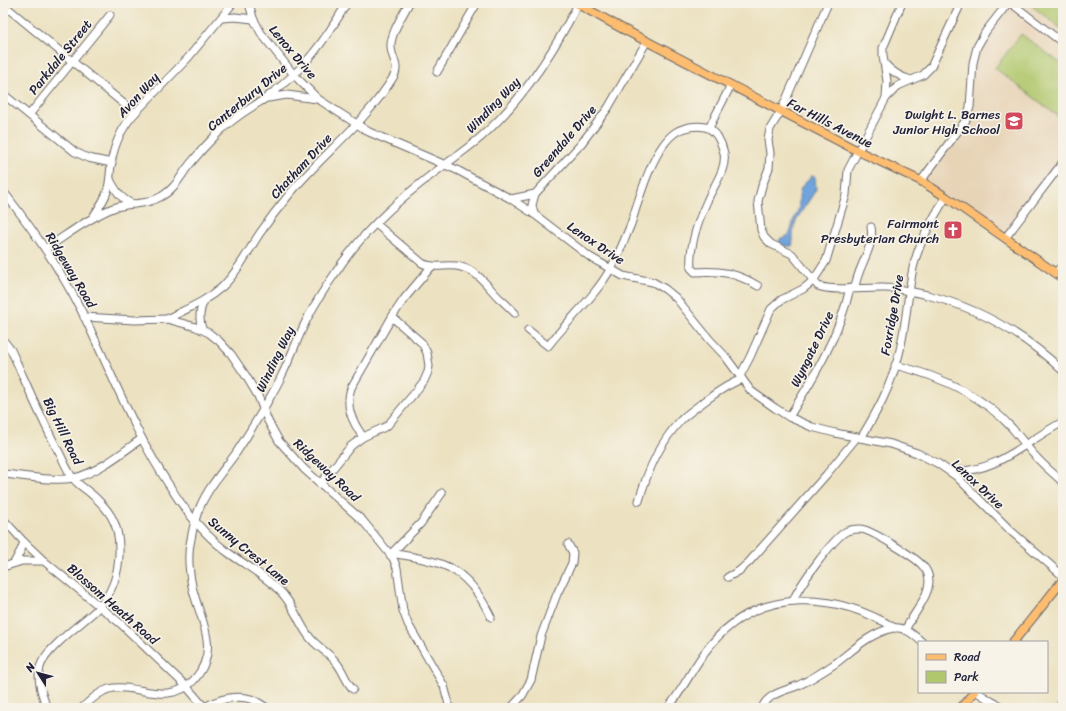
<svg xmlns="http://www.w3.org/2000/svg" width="1066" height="711" font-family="Sriracha,sans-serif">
<rect width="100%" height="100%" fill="#f7f3e8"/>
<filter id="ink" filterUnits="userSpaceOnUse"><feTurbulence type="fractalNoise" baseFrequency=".025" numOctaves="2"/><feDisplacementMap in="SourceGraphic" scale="8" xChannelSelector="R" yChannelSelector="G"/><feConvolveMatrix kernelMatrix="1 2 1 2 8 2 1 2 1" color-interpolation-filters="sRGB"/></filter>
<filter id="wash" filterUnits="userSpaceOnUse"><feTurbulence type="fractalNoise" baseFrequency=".012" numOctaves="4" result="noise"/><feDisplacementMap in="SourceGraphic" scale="16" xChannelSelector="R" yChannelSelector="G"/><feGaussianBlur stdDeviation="0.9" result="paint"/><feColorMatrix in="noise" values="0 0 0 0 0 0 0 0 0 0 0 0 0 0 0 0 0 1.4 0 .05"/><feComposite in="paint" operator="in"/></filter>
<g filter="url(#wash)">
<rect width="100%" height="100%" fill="#ece2c1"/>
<!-- built -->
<polygon fill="#e7d4b7" points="1008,3 1063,3 1063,162 1006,237 921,181 966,120 975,54"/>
<!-- green -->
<g fill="#b0c76d" stroke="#697454">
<polygon points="1034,3 1063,3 1063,30 1032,6"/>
<polygon points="1021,34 1063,65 1063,120 995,68"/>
</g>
<!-- water -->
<path fill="#6fa4dc" stroke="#48638c" d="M811 176 815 177 816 189C810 201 800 211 795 224 792 231 794 239 792 246H786L781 244 779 241 781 238C791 237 791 230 793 222 794 218 797 214 798 210 800 203 798 195 801 188 804 183 809 181 811 176Z"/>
</g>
<g filter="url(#ink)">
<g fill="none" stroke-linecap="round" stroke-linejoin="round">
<defs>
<g id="minor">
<polyline points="249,3 253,18 261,33 294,75 318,99 369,132 457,170 511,199 534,214 590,257 623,276 653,282 665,289 676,298 710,340 725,356 751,391 775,408 789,417 812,427 835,433 891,444 917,453 937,463 956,476 1012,532 1063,576"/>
<path d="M828 3 781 111 770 129 768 140 770 153 769 168 762 186 758 201 761 230 764 237 771 244 792 254 818 286C834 292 867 287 885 288 899 288 913 292 927 295 979 308 1024 334 1063 371"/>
<polyline points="1011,3 1063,43"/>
<polyline points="5,6 135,113"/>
<polyline points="222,18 235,17 253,19"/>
<path d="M885 64C893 73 900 77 911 80"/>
<polyline points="437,72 477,3"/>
<polyline points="3,94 75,152 88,158 112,163"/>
<polyline points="268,98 287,95 317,99"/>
<polyline points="886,98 898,86 923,75 931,67 961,3"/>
<polyline points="29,115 110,15"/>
<polyline points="709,128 731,85"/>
<path d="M110 179C115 190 122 201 134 204"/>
<polyline points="921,181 966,120 970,107 973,63 977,47 986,31 1008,3"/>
<path d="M3 191C32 228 59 267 81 310 110 369 133 430 169 485 185 511 205 536 230 554 247 566 265 576 280 591 294 605 297 620 308 635 315 646 327 651 335 661 343 669 345 681 353 689"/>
<polyline points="511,199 535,194 581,144 608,108 647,41"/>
<polyline points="534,214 532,205 535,194"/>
<path d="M93 217C98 209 104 201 107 192 110 183 110 173 111 164 114 145 122 127 135 113L188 58 233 3"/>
<path d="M376 224 422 263C434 270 448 263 461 267 478 271 488 287 499 298 505 303 510 308 515 313"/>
<polyline points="1006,237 1063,162"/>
<path d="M45 249C67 235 88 218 113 208 130 202 146 206 162 196 175 189 181 175 190 164 198 154 207 144 216 135 227 124 239 115 252 107 257 103 263 101 267 97 304 70 324 42 347 3"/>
<polyline points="1055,273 1063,265"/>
<path d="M855 288C857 267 875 248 871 227"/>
<polyline points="84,317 135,320 167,319 196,327 209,333 219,341 231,354 246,376 258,396 268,421 279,441 304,469 363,521 393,558 397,568 403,611 408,624 444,686 450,708"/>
<path d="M167 319C186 309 205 302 222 287 238 272 248 251 260 233 269 220 278 208 288 196 321 155 366 123 394 76 400 66 391 57 391 47 390 34 403 15 409 3"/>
<path d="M202 329C199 318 199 311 204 301"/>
<path d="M528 330 548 346C569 319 595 297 611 268 619 254 625 239 631 224 639 199 653 147 676 132 684 127 696 125 705 127 716 129 722 144 724 153 727 170 713 186 707 201 698 221 689 246 691 268L695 272C720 270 737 273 758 286"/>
<path d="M3 340 11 350C27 385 42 421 60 454 64 462 68 472 73 478 77 484 84 488 89 492 108 508 119 522 119 548 120 571 112 596 95 611 83 622 70 631 58 643 51 650 43 657 40 667 37 681 42 695 47 708"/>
<path d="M895 365C940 376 981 394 1012 428 1017 434 1021 439 1026 445 1036 459 1050 471 1063 482"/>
<polyline points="740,376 750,357 771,309 781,300 803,289 813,281 826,261 846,195 848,170 886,98 887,81 883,56 883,48 902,3"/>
<path d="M789 417C814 377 840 334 850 288"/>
<path d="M363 437C352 421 345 407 351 388L392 317 404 299 431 267"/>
<path d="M861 438C878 410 889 390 898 358 906 329 907 298 913 268 919 242 932 219 946 197"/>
<path d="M950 471C997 474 1025 441 1063 422"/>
<path d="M3 474C26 476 51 482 74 478 97 473 123 452 141 439"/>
<polyline points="320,484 351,446 363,437 387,426 416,391 424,381 428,372 429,366 427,353 422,343 392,317"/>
<path d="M639 501C647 472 660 442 681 420 688 413 697 407 705 401 717 392 728 384 742 379"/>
<polyline points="3,519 24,542 44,561 121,624 186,686 205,708"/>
<path d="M392 553C411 557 439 560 455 571 472 582 482 599 491 617"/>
<polyline points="390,555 421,523 442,493"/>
<polyline points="14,563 21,550 24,542"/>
<polyline points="3,567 22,561 44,561"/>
<polyline points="728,577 739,571 749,562 826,475 857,437"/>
<path d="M793 601C798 587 834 537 847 531 853 529 859 528 865 530 875 533 915 557 922 565 926 569 929 575 929 581 929 597 912 616 905 630"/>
<polyline points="977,692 991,701 1004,708"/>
<path d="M205 707C217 700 236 694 251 699 257 701 262 705 267 708"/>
<path d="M82 708C90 701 98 692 109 689 136 682 168 708 194 680 222 648 199 619 192 586 189 571 187 554 191 539 193 528 195 517 200 507 208 487 224 470 236 453 246 438 255 423 264 408 270 397 277 386 282 375 291 357 298 337 307 319 315 304 324 289 334 275 357 239 388 209 421 183 441 167 462 153 481 137 523 100 553 53 578 4"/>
<polyline points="511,708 522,696 531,680 541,636 557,594 572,563 573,553 568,544"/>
<path d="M668 708C685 687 695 662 713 642 762 586 836 593 895 628"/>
<path d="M762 708C768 693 785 691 799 685 812 679 824 671 836 663 853 650 870 633 893 628 904 626 914 635 922 642"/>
<polyline points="1059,708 1063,700"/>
</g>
<g id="major">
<polyline points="576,3 623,29 858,151 921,181 946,197 1063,278"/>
<polyline points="3,9 8,3"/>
<polyline points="1013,642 1063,580"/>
<polyline points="961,708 974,692"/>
</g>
</defs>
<!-- minor casing -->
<use href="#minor" stroke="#69656a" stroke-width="9"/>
<!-- major casing -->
<use href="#major" stroke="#69656a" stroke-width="10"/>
<!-- minor -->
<use href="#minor" stroke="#fff" stroke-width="7"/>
<!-- major -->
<use href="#major" stroke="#fcbd6f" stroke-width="8"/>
</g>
</g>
<!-- icons -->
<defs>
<symbol id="school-square" viewBox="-11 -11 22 22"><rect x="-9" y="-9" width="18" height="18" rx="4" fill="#d1495b" stroke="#f7f3e8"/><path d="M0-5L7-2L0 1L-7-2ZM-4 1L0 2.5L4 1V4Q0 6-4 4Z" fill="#fff"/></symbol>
<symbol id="church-square" viewBox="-11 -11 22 22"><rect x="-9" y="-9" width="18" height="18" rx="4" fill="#d1495b" stroke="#f7f3e8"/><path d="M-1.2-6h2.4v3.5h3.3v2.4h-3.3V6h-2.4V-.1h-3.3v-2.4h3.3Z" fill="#fff"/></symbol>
</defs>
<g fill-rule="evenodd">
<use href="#school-square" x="1003" y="110" width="22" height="22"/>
<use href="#church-square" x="942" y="219" width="22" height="22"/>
</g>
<g text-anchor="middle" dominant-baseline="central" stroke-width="3.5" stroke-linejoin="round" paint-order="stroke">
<!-- street labels -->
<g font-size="13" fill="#22223b" stroke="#f7f3e8">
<text transform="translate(293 52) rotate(50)">Lenox Drive</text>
<text transform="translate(60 57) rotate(-51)">Parkdale Street</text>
<text transform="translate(138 95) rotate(-48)">Avon Way</text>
<text transform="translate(247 97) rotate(-39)">Canterbury Drive</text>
<text transform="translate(493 105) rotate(-46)">Winding Way</text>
<text transform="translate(830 123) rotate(27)">Far Hills Avenue</text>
<text transform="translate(564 141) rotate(-49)">Greendale Drive</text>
<text transform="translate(301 166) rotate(-47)">Chatham Drive</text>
<text transform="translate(596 243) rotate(34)">Lenox Drive</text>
<text transform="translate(71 270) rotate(59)">Ridgeway Road</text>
<text transform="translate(892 315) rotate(-80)">Foxridge Drive</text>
<text transform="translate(812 349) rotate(-64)">Wyngate Drive</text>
<text transform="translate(275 359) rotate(-64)">Winding Way</text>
<text transform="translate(63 431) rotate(64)">Big Hill Road</text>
<text transform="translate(327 470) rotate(43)">Ridgeway Road</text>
<text transform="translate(978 484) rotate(43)">Lenox Drive</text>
<text transform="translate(249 551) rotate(39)">Sunny Crest Lane</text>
<text transform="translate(113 604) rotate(41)">Blossom Heath Road</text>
</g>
<!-- poi labels -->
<g font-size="13" fill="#22223b" stroke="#f7f3e8" text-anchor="end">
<text x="1000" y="114">Dwight L. Barnes<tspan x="1000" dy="15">Junior High School</tspan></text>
<text x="939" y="223">Fairmont<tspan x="939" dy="15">Presbyterian Church</tspan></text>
</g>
</g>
<!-- margin -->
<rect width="1066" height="711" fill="none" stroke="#f7f3e8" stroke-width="16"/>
<!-- legend -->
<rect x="918" y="641" width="130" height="52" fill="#f7f3e8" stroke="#a29fa3"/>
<rect x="926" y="654" width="20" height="6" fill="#fcbd6f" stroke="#a29fa3"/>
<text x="954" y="661" font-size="12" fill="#22223b">Road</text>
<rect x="926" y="671" width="20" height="12" fill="#b0c76d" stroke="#a29fa3"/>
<text x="954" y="681" font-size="12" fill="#22223b">Park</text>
<!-- north arrow -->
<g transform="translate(38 673) rotate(306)" stroke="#f7f3e8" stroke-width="3" paint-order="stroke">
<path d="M0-3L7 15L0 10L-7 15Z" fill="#22223b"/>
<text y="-6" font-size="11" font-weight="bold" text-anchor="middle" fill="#22223b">N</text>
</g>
</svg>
